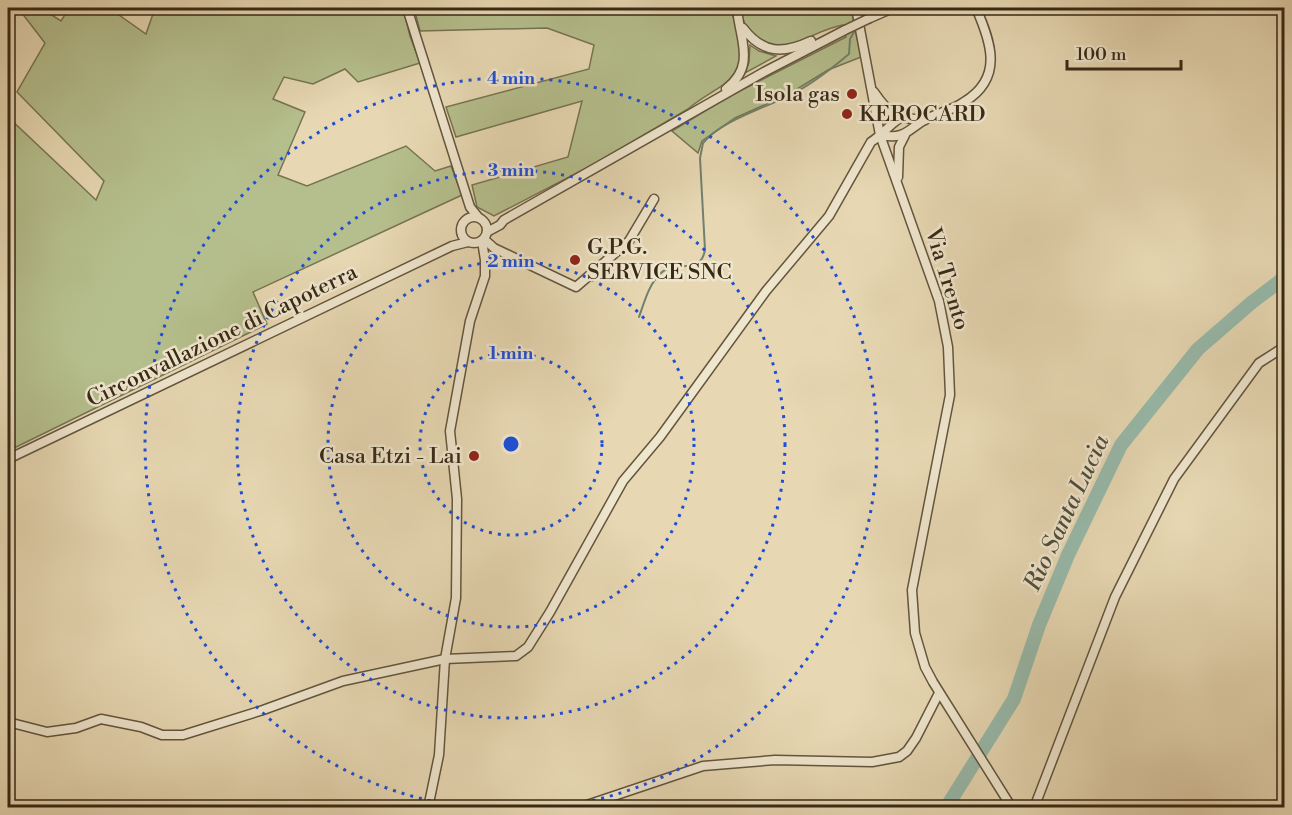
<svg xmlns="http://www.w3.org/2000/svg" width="1292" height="815" font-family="'Libre Bodoni',serif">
<rect width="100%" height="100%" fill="#e7d8b3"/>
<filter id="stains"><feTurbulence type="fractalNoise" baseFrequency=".00333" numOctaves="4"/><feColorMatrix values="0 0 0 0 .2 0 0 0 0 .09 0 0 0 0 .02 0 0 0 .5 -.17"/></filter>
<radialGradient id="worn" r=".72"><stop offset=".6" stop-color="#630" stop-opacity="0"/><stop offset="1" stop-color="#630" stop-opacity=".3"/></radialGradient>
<!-- green -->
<g fill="#b5bf8d" stroke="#767452" stroke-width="1.5">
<polygon points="18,8 41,8 61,21 69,8 109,8 146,34 155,8 403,8 410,36 420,63 358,82 345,69 313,84 284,77 273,99 305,112 278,175 307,186 406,146 435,171 451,166 462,195 253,292 267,324 8,451 8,117 96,200 104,181 17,92 45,43"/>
<path d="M414 8H731C732 19 739 28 740 39 746 85 715 85 688 109L596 163 494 216 477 207 472 185 568 157 582 101 456 137 446 107 589 69 594 45 547 28 420 31Z"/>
<path d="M741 8H851L861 57 828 70 789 94 735 118 702 141 698 153 672 131 726 98 846 37 843 25C808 31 788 60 755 36 746 30 741 18 741 8Z"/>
<polygon points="750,45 759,51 776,56 745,73 749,62"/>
</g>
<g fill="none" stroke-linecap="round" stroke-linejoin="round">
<!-- stream -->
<g stroke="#71806f" stroke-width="2">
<polyline points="865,8 865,16"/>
<path d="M639 317C644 303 649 284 660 274 675 258 700 277 705 250L700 158 703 143C721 121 762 109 788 96 810 86 830 70 849 54L850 39 854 32"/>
</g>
<!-- river -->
<polyline stroke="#97baab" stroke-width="14" points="946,808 1014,699 1039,625 1068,555 1121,445 1198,349 1251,303 1284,278"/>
<defs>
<g id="minor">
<polyline points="407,8 470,207 478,217"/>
<polyline points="856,8 880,135 939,301 948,347 950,395 912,590 915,633 925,667 933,682 1012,808"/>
<polyline points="870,18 893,8"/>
<path d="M743 28C763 54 783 54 811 41"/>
<path d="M726 89C757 65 739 38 737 8"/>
<path d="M874 92C891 117 897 118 925 120"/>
<path d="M880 135C905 140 907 130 926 119 938 113 953 110 964 102 1004 78 991 42 976 8"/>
<polyline points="898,177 899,147 905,135"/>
<circle cx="474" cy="230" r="13"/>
<polyline points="487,232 500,225 504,220 764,72 845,30"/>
<polyline points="484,239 494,248 576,287 629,241 654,199"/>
<polyline points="8,459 452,246 468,242"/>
<path d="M8 722 47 732 76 728 101 719 141 727 162 735H183L263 710 343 681 445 659 516 656 528 647 550 612 623 481 660 437 766 291 829 216 871 142C882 135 888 126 900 118"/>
<polyline points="428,808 439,755 445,659 456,598 457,499 450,431 470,321 485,276 485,260 482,241"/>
<polyline points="578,808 703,766 775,760 872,762 899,757 907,751 916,738 939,693"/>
<polyline points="1034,808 1115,597 1174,479 1259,363 1284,347"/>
<polyline points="1282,808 1284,804"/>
</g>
</defs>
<!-- minor casing -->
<use href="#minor" stroke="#63553d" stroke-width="11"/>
<!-- minor -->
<use href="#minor" stroke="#efe6ce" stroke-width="8"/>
<defs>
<polyline id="minor-bridge" points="845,30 870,18"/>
</defs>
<!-- minor-bridge casing -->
<use href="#minor-bridge" stroke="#63553d" stroke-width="11" stroke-linecap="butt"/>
<!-- minor-bridge -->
<use href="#minor-bridge" stroke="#efe6ce" stroke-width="8"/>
</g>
<!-- distance rings -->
<g fill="none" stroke="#1d4ed8" stroke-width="3" stroke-dasharray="3 6">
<circle cx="511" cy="444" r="91"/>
<circle cx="511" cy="444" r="183"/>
<circle cx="511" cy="444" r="274"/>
<path d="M466 807A366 366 0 1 1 556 807"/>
</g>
<!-- markers -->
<g fill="#8f2418" stroke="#efe6ce" stroke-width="2">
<circle cx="852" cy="94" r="6"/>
<circle cx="847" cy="114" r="6"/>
<circle cx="575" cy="260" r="6"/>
<circle cx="474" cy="456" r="6"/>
</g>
<g text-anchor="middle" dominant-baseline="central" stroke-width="5" stroke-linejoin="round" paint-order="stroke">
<!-- poi labels -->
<g font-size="22" fill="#372916" stroke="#efe6ce" text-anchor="end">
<text x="840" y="94">Isola gas</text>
<text x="859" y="114" text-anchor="start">KEROCARD</text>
<text x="587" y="247" text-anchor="start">G.P.G.<tspan x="587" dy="25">SERVICE SNC</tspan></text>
<text x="462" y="456">Casa Etzi - Lai</text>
</g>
<!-- street labels -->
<g font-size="22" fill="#372916" stroke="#efe6ce">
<text transform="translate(947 279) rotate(73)">Via Trento</text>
<text transform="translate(222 336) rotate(-26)">Circonvallazione di Capoterra</text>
</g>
<!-- water labels -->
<g font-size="24" font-style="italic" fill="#4f4d3b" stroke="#efe6ce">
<text transform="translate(1067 513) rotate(-65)">Rio Santa Lucia</text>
</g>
</g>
<circle cx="511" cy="444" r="9" fill="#1d4ed8" stroke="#efe6ce" stroke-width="3"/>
<g font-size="18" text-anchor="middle" font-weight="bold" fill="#1d4ed8" stroke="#efe6ce" stroke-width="5" stroke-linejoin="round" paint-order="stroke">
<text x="511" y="84">4 min</text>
<text x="511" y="176">3 min</text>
<text x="511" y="267">2 min</text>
<text x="511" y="359">1 min</text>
</g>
<!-- margin -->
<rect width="1292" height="815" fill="none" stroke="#e7d8b3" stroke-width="30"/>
<rect x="9" y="9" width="1274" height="797" fill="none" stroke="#372916" stroke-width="3"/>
<rect x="15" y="15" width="1262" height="785" fill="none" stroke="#372916" stroke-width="1.5"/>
<!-- scale -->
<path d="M1067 60v9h114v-9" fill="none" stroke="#372916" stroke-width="3"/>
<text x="1076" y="60" font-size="18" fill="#372916" stroke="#efe6ce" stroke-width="4.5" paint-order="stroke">100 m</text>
<rect width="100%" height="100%" filter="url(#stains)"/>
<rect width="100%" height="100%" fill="url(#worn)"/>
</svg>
